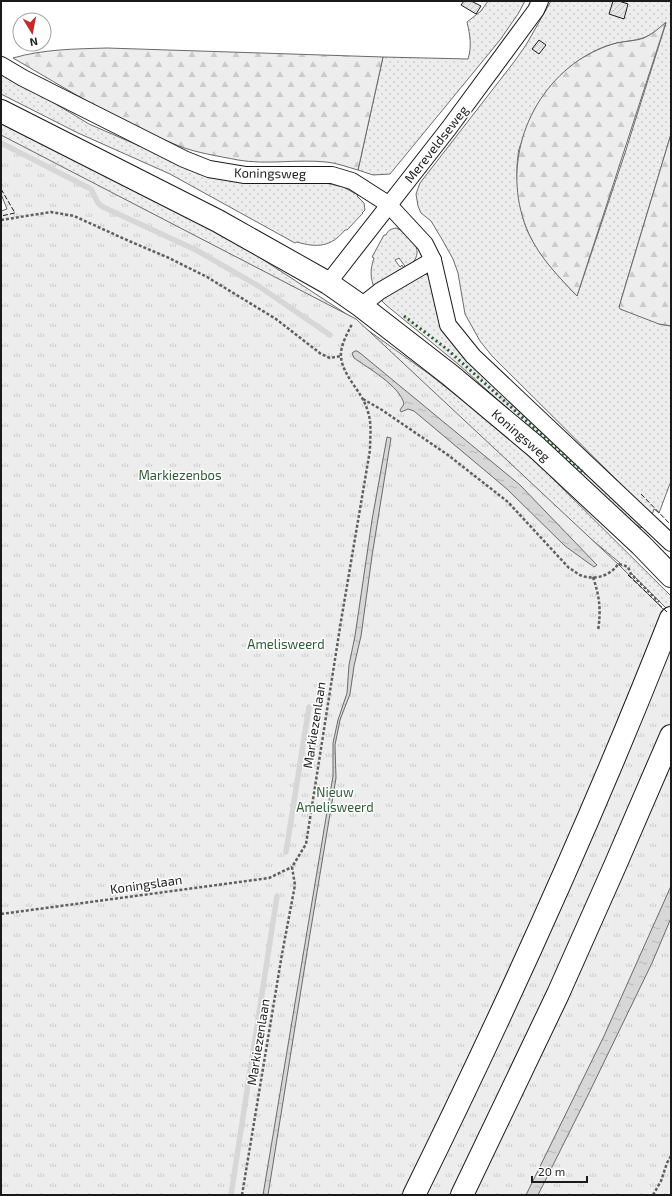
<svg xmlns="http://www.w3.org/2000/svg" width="672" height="1196" font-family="'Exo 2',sans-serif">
<defs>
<pattern id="grass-dots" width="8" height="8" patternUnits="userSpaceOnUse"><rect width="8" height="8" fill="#ededed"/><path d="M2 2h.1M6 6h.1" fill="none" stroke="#cbcbcb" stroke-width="1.8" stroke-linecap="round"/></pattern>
<pattern id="forest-firs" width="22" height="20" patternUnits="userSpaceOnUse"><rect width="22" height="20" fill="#ededed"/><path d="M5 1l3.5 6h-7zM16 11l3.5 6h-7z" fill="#cbcbcb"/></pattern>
<pattern id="park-tufts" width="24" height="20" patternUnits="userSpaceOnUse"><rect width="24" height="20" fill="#ededed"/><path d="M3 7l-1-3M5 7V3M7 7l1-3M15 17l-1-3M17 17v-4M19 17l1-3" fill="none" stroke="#cbcbcb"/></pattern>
<pattern id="water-ripples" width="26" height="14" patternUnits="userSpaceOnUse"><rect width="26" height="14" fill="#d7d7d7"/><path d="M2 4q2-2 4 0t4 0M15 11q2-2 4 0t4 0" fill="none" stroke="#b8b8b8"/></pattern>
<pattern id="building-hatch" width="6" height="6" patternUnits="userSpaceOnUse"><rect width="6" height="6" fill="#e6e6e6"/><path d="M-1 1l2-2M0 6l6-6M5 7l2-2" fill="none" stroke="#c5c5c5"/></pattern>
</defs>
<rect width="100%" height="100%" fill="#fff"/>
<!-- grass -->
<g fill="url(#grass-dots)" stroke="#6a6a6a" fill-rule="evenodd">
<path d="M488 1H525L518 14 500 40 390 174 373 175 358 170 383 57 468 59C472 46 470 35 467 22L481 11Z"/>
<path d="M551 1H671V134L621 300 659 324 671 326V481L659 513 654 509 652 515 492 356 480 341 465 314 458 273 453 259 443 241 431 221 421 213 418 206 416 194 420 183 514 62 526 45ZM666 23 625 153 577 296C559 277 542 259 530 236 523 223 521 210 519 195 517 182 516 169 518 156 518 151 520 146 522 141 531 109 550 81 578 61 589 53 603 46 617 43 625 41 635 41 643 38 652 35 659 28 666 23Z"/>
<path d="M1 71 89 124 204 174 321 182 343 187 358 195 357 196 364 203 365 210 362 213H363L347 230H345C331 247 317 248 297 242L295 243 170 174 78 133 1 94Z"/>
<polygon points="1,118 221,234 262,259 351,317 1,141"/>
<path d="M396 228C402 230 405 233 409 237 421 249 419 258 407 269L399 258 395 260 400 267 402 265 405 270 375 289C370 279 370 269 374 258L372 257 384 235H386C388 230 391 229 396 228Z"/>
<polygon points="424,274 431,276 440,312 643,526 641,528 625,517 578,472 458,364 386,305 380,299"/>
<polygon points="358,323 429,374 486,419 539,465 671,596 671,613 631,573 628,575 618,564 620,563 568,520"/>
</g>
<!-- forest -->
<g fill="url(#forest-firs)" stroke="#6a6a6a">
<path d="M666 22 577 296C559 277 540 258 529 234 501 173 523 98 579 60 590 53 604 46 617 43 626 41 636 41 644 38 653 34 659 28 666 22Z"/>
<path d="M107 48 383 57 358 170C347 167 337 163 326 162 297 159 266 165 238 160 218 156 197 153 179 146 120 123 67 89 13 58 44 49 75 49 107 48Z"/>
<polygon points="671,134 671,326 659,324 620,309 619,307"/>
</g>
<!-- park -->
<polygon fill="url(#park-tufts)" stroke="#6a6a6a" points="1,135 356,319 618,564 671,617 671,1195 1,1195 1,211 7,209 1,194"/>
<!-- water -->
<g fill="url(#water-ripples)" stroke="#6a6a6a">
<path d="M355 351H357L360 353 520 485 597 565 594 567 565 546 507 489 414 411 408 409 401 412 400 410 404 404C400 386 368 368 354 358L352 353Z"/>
<polygon points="387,437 391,438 372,556 361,636 354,666 350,694 340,720 335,745 336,778 309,940 268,1195 263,1195 333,776 333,743 338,720 347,693 349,665 355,636 372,520"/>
<polygon points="671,886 671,918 652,963 589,1093 538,1195 526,1195 604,1036"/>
</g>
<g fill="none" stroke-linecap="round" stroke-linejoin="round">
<!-- stream -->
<g stroke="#d7d7d7" stroke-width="5.5">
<polyline points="1,143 91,189 98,203 103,207 196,250 260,287 330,335"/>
<polyline points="286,852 309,707"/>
<polyline points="231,1195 277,896"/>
</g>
</g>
<!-- building -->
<g fill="url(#building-hatch)" stroke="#1a1a1a">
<polygon points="464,1 471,1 481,6 476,14 461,5"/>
<polygon points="613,1 619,1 628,4 624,19 609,14"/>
<polygon points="539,40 546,45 539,54 532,49"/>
</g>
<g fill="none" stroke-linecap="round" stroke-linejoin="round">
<defs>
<g id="minor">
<polyline points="1,65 23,78 184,159 209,169 245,175 332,175 352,181 388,204 425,244 433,260 448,325 473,356 671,543"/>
<polyline points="328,283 449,128 536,10 540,1"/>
<polyline points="361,306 380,291 433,260"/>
</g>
<polyline id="secondary" points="1,111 218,221 328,283 361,306 450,375 536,447 641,545 671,576"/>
<g id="motorway">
<path d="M414 1195C507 1006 594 814 671 618"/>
<polyline points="462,1195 558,994 614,868 671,736"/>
</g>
</defs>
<!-- minor casing -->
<use href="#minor" stroke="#1a1a1a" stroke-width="18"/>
<!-- secondary casing -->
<use href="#secondary" stroke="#1a1a1a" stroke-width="24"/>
<!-- motorway casing -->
<use href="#motorway" stroke="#1a1a1a" stroke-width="24"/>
<!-- path -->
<g stroke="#5f5f5f" stroke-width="2.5" stroke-dasharray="3 2" stroke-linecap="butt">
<polyline points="1,220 51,212 74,216 129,241 169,258 207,277 276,319 321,354 330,358 341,356"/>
<path d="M363 399 382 410 448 455 508 502 569 568C573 570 576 573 580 575 593 581 611 576 618 564L623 565 628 567 631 574 659 602"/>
<path d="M593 577C600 598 601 610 598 631"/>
<polyline points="1,914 269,878 292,867"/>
<path d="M242 1195 282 954 295 885 292 867 306 844 341 621 370 450C370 437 372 424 368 412 363 392 343 377 341 357 340 346 347 334 352 324"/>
<polyline points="653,1195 661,1181 667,1163 671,1156"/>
</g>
<!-- minor -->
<use href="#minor" stroke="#fff" stroke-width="16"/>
<!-- secondary -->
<use href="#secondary" stroke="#fff" stroke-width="22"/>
<!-- motorway -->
<use href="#motorway" stroke="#fff" stroke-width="22"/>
<!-- hedge -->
<polyline stroke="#2b5a34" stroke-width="3" stroke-dasharray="2 3" stroke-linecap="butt" points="404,316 448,350 585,474"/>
<!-- fence -->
<g stroke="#1a1a1a" stroke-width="1" stroke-dasharray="5 2" stroke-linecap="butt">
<polyline points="1,189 15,213 1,216"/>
<polyline points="641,494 671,525"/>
<polyline points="628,575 667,612"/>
<polyline points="671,1195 671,1193"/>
</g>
</g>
<g text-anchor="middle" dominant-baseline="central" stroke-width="3" stroke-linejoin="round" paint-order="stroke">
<!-- street labels -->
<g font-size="13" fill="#1a1a1a" stroke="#fff">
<text transform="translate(436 144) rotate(-52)">Mereveldseweg</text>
<text transform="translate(270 173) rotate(1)">Koningsweg</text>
<text transform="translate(521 435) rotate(41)">Koningsweg</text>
<text transform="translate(314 725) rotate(-81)">Markiezenlaan</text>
<text transform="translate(146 884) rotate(-8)">Koningslaan</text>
<text transform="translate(258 1042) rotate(-81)">Markiezenlaan</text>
</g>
<!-- park labels -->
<g font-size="13" fill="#2b5a34" stroke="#fff">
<text x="180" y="475">Markiezenbos</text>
<text x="286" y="644">Amelisweerd</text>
<text x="335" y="792">Nieuw<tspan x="335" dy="15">Amelisweerd</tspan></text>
</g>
</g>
<!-- border -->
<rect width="672" height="1196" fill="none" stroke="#1a1a1a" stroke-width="4"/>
<!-- north arrow -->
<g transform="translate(32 32) rotate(170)"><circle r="19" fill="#ffffff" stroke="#a3a3a3"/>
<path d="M0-3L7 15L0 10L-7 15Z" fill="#c62828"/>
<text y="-6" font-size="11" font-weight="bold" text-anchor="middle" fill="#1a1a1a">N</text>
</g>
<!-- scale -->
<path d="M532 1176v6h55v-6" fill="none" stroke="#1a1a1a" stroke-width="2"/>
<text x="538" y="1176" font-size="12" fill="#1a1a1a" stroke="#ffffff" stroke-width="3" paint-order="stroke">20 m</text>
</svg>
